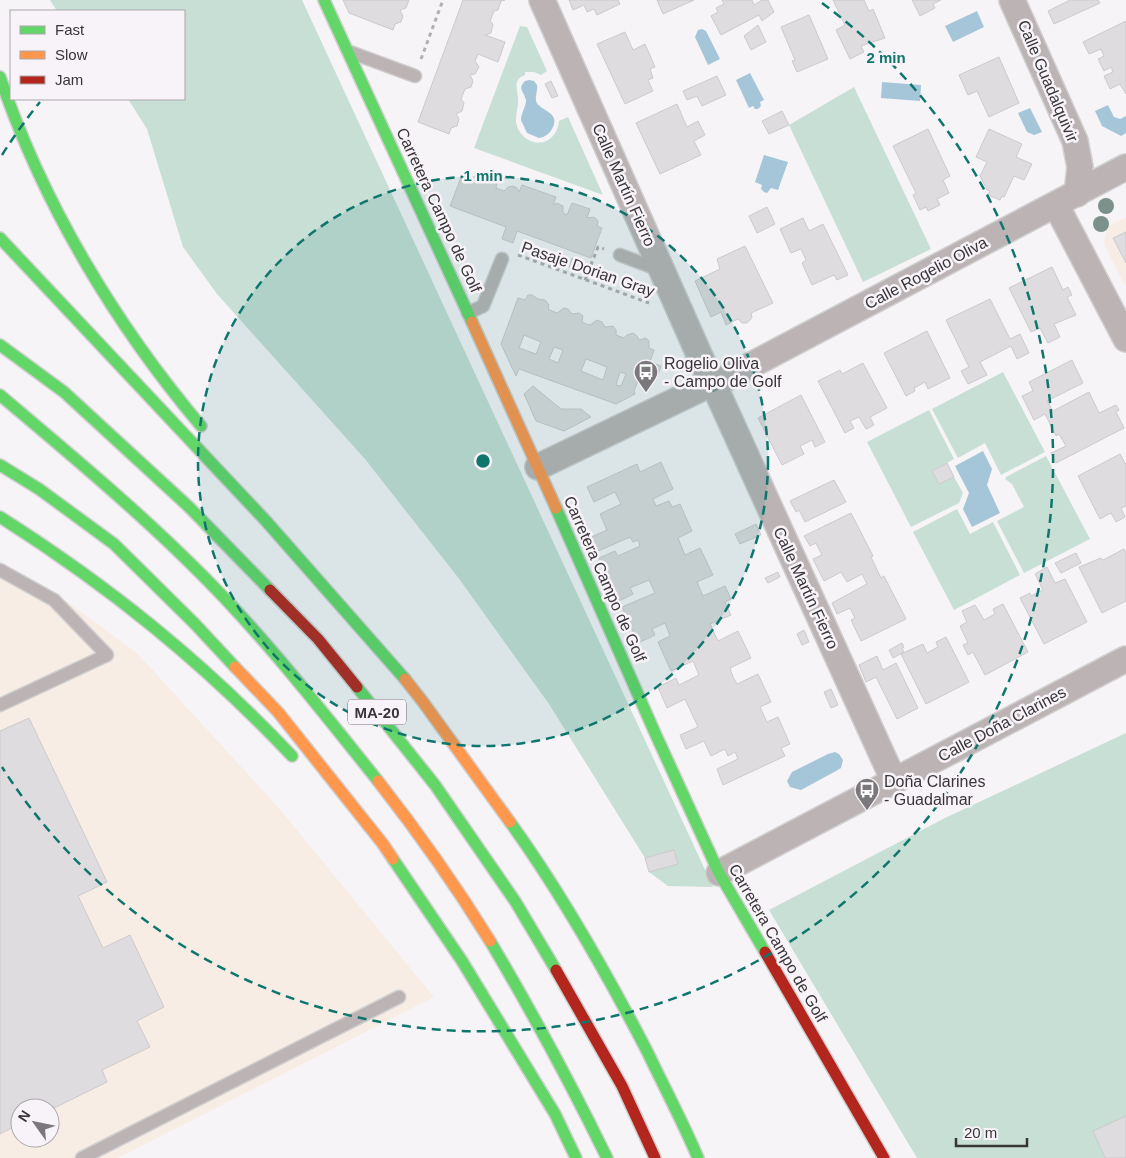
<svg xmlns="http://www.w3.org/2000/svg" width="1126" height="1158" font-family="Helvetica,sans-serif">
<rect width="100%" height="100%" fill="#f7f4f7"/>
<!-- commercial -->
<g fill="#f7ede4" fill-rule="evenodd">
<polygon points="1126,217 1126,287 1104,244 1107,227"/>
<path d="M0 564 57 594 137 653 278 807 434 997 118 1158H0ZM20 1108H50V1138H20Z"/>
</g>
<!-- green -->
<g fill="#c7dfd4">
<polygon points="50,0 302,0 713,887 668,886 649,872 677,864 674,850 645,858 549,704 460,580 365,459 217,294 183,247 147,129 128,99 184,99 184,11 57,11"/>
<path d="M520 26 527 27 547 71 541 75 534 72H525V75C513 79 517 88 518 98 519 109 513 118 518 129 530 151 557 145 559 121L568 117 603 195 474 148Z"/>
<polygon points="854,87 931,249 863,282 789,125"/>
<polygon points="1003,372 1045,452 1001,475 985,443 958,458 932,409"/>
<polygon points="929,410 954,459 932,471 939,484 954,477 963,493 959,503 911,527 867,442"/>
<polygon points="1046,456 1090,539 1024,573 997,521 1024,507 1012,484 1005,479 1006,477"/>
<polygon points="957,509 970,534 993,522 1020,575 954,610 913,532"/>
<polygon points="1126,733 1126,1158 917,1158 769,910 945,818"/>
</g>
<!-- water -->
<g fill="#a4c6d8">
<polygon points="977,11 984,27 953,42 945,26"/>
<polygon points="702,29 706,31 720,59 708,65 695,37 698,30"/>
<polygon points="750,73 764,100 760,102 761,106 758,109 755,109 753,106 749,108 736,80"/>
<path d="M529 80 534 81 537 85C538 90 535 96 536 101 539 111 562 112 552 129 549 134 545 137 539 138L527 133 521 120C521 113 526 107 526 100 524 91 517 89 525 81Z"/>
<polygon points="882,82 921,85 920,101 881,98"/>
<polygon points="1108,105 1114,117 1120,119 1126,116 1126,133 1121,136 1102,126 1095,111"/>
<polygon points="1030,108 1042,132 1034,135 1027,132 1018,113"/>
<polygon points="764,155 788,162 778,190 771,188 767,193 764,192 761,189 762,185 755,182"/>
<polygon points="983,451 992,469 987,485 1000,513 972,527 963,509 969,493 955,466"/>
<polygon points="835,752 839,754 843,760 841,768 836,771 801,790 790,787 787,781 792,772 828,754"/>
</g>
<!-- building -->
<g fill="#dedcde" stroke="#cccacc" fill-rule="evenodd">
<polygon points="343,0 409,0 406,8 400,10 403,16 401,22 395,24 393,30 349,13"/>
<polygon points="463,0 505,0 501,1 498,10 494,11 490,21 493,24 491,33 485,35 505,42 498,62 478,54 475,61 479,67 475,74 470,75 473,81 471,87 465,89 461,99 464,103 462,111 456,114 459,119 457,126 451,128 449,134 418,122"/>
<polygon points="569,0 618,0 620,4 597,15 594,9 587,12 584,5 573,10"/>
<polygon points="657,0 694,0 663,14"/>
<polygon points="722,0 752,0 754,5 762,0 768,0 774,12 762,21 759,15 721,35 711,16 718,12 716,8 724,4"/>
<polygon points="833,0 864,0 869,11 873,9 885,38 861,46 864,52 850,59 836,30 845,25"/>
<polygon points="912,0 941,0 933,4 935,8 920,16"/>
<polygon points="1070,0 1098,0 1100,3 1054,24 1048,11"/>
<polygon points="809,15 828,59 797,72 792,61 795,60 781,27"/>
<polygon points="1126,21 1126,94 1120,84 1110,89 1104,76 1113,72 1111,67 1104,71 1098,59 1104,56 1101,49 1089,54 1083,42"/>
<polygon points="758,25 766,42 751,50 744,36"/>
<polygon points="625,32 633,50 645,44 655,67 650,69 653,78 648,80 653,91 625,104 597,44"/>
<polygon points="999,57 1019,103 989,117 977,91 968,95 959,75"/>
<polygon points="717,76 726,95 702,106 697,96 687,100 683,91"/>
<polygon points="551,81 558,96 552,98 545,84"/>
<polygon points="677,104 687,127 698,121 705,135 694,141 701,155 660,174 636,123"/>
<polygon points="782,111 789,125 769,134 762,121"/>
<polygon points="928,129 950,176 943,180 949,193 937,199 940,205 928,211 926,207 920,210 913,195 916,193 893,146"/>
<polygon points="989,129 1022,144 1016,157 1032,164 1024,180 1014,176 1004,197 1002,196 1000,200 988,195 990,191 987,190 980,176 987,162 976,157"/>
<polygon points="476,174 482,175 487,180 493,179 497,182 496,188 504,191 508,187 513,186 517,188 519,192 522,185 556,197 553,205 557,203 563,206 563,213 567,215 572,203 590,209 587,218 594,217 598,221 597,226 602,228 591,258 517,231 513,243 502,239 506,227 450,206 462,175 472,179"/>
<polygon points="767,207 775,224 757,233 749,216"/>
<polygon points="803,218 809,231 823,224 848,275 837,280 834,275 812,285 802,263 806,260 801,249 791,253 780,229"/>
<polygon points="1126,232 1126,263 1113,238"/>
<polygon points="745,246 773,303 751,313 752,318 747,323 742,323 738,319 726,325 721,312 711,317 695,281 720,269 717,259"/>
<polygon points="572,258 579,261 575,270 569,268"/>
<polygon points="1052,267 1063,290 1068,287 1072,295 1067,297 1076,315 1054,324 1060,337 1048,343 1040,328 1031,332 1009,288"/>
<path d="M528 295H532L538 299 545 300 549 305 548 309 552 311 557 313 564 308 568 309 572 314 579 313 583 316 582 322 586 324 590 325 597 320 602 322 605 327 613 326 616 330V335L624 338 627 335 633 333 637 336 639 340 646 338 649 341V348L654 350 650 362 661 366 657 377 652 380 640 376 634 391 635 394 616 404 519 369 516 376 501 344 518 298 525 300ZM524 335 541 342 536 354 519 348ZM554 347 563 350 558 363 549 359ZM586 359 607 367 603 380 581 371ZM620 372 626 374 621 386 616 385Z"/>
<polygon points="990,299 1010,339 1020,334 1029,353 1017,359 1011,346 980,362 987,375 968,384 961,371 969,367 946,320"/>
<polygon points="927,331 950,378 928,389 925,382 914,388 915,391 906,396 884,353"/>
<polygon points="1072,360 1083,383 1047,401 1053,411 1089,392 1099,413 1116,405 1119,410 1116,412 1124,428 1056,463 1051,453 1066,446 1059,434 1056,436 1045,414 1034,420 1022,396 1033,391 1029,382"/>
<polygon points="863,363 887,408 870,417 874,425 866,429 859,417 850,421 854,428 845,433 818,381 840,370 842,374"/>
<polygon points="533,386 561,409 581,409 591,417 564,431 536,421 524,394"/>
<polygon points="801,395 825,442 815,447 812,440 800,446 804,454 782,465 758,418"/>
<polygon points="1120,454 1126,465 1126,506 1121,508 1125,517 1116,522 1111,513 1100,519 1078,476"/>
<polygon points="661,462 673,489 653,499 656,506 669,501 672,507 680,504 692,531 678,538 685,555 700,548 713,575 697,582 703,596 725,586 731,599 725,602 731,615 710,624 718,641 738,631 751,658 730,668 733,677 737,684 758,674 771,702 760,707 767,722 778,717 790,744 781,748 785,756 723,785 717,769 738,759 735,752 728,756 725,749 711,756 704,741 686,749 680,735 698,727 685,699 667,708 658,687 676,678 679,685 699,675 693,661 671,671 658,642 670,636 665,623 652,629 655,635 638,643 622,607 655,593 649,580 630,588 633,594 619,601 599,558 615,551 618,556 640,546 638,540 633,542 630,537 596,552 589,538 607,530 600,514 621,504 615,492 594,502 587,487 637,464 640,472"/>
<polygon points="947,463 954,477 939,484 932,471"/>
<polygon points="834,480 846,502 805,522 799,510 796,512 790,501"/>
<polygon points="851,513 873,556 871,557 881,578 884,576 906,619 861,641 851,620 855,618 850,608 837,614 832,603 867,584 862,574 847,582 841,572 824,581 813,559 822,555 816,543 810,546 804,536"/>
<polygon points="756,524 761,535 740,544 735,534"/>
<polygon points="1124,549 1126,553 1126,601 1102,613 1079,567 1101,558 1103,560"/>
<polygon points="1076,553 1081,563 1061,573 1055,563"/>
<polygon points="1047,567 1055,583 1065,579 1087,622 1044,644 1020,598 1030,593 1031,596 1043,590 1035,574"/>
<polygon points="778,572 780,577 768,583 765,578"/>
<polygon points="1003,604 1028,652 985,675 973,652 968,655 963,645 968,643 960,626 967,622 962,611 975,605 984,620 995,614 993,609"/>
<polygon points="804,630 809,642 802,645 797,634"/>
<polygon points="946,637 969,682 926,704 901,654 923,644 927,653 938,647 936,642"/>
<polygon points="902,643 904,647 902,648 904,652 893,658 889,650"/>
<polygon points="877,656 883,670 896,663 918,708 897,719 876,677 866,682 859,665"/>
<polygon points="831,689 838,705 831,708 824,692"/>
<polygon points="29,718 107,882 78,896 103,948 130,935 164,1007 137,1021 150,1047 102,1070 107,1082 50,1110 50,1108 20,1108 20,1124 0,1134 0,731"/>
<polygon points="674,850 678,864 649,872 645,858"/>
<polygon points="1126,1116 1126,1158 1105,1158 1093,1131"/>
</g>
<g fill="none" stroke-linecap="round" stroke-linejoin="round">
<defs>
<g id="lane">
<polyline points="350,52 415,76"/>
<polyline points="620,255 660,270"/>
<polyline points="468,313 483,306 502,259"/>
<polyline points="0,570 54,600 107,655 0,705"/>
<polyline points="82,1158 399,997"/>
</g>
<g id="street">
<polyline points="542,0 706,370"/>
<polyline points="1012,0 1075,141 1080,167 1077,194"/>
<polyline points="1056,205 1126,339"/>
<polyline points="725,379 1126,167"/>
<polyline points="719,396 894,781"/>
<polyline points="538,467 698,390"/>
<polyline points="719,873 1126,659"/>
</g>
<g id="fast">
<polyline points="324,0 472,322"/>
<path d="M0 77C43 204 115 324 201 426"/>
<polyline points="0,238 266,521 405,679"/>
<polyline points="0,345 64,392 189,507 270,590"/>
<path d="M0 395C65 450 130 504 190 563 259 630 318 706 378 781"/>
<polyline points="0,465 39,489 114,544 195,624 235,667"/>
<polyline points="556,508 655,733 719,873 765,952"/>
<path d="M0 517C110 587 202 661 292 756"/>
<polyline points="357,687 435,785 515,901 556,970"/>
<path d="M510 822C562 894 606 972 647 1051 664 1087 683 1122 698 1158"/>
<polyline points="393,859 462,961 555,1114 576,1158"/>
<path d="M490 941C532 1012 571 1084 607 1158"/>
</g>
<g id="slow">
<polyline points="472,322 556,508"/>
<polyline points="235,667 278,712 383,844 393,859"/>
<polyline points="405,679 423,702 510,822"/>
<path d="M378 781C418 832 456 886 490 941"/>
</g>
<g id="jam">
<polyline points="270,590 318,639 357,687"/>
<polyline points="765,952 884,1158"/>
<polyline points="556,970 622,1086 655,1158"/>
</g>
</defs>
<!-- lane casing -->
<use href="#lane" stroke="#d0cfd0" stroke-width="15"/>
<!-- street casing -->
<use href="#street" stroke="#d0cfd0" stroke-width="28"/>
<!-- fast casing -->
<use href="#fast" stroke="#d0cfd0" stroke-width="14"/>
<!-- slow casing -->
<use href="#slow" stroke="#d0cfd0" stroke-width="14"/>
<!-- jam casing -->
<use href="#jam" stroke="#d0cfd0" stroke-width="14"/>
<!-- path -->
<g stroke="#b4aeb0" stroke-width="3" stroke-dasharray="4 4" stroke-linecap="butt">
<polyline points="421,59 443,0"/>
<polyline points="518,255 649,303"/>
<polyline points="585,280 598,247 604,249"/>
</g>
<!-- lane -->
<use href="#lane" stroke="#bbb3b4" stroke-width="12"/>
<!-- street -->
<use href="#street" stroke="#bbb3b4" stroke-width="25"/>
<!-- fast -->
<use href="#fast" stroke="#63d668" stroke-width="11"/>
<!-- slow -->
<use href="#slow" stroke="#ff974d" stroke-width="11"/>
<!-- jam -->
<use href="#jam" stroke="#b3261e" stroke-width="11"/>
</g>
<!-- trees -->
<g fill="#7b9189">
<circle cx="1106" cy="206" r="8"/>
<circle cx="1101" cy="224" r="8"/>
<circle cx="712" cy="384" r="8"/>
</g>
<!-- distance rings -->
<circle cx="483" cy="461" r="285" fill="#0f766e" fill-opacity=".12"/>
<g fill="none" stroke="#0f766e" stroke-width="2.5" stroke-dasharray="9 6">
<circle cx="483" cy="461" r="285"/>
<path d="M2 155A570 570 0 0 1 40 102M822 3A570 570 0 1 1 2 767"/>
</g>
<!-- icons -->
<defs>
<symbol id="bus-pin" viewBox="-11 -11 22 30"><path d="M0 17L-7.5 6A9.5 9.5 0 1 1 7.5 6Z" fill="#7b787b" stroke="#f8f3f8"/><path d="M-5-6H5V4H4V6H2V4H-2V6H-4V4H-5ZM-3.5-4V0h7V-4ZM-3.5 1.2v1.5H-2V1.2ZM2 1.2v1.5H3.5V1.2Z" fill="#fff"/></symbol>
</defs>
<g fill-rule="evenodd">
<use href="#bus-pin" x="632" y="358" width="28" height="38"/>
<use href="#bus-pin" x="853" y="776" width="28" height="38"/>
</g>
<g text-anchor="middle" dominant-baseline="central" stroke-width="5" stroke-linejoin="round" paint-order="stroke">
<!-- shield labels -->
<rect fill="#f8f3f8" stroke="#726f72" stroke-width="1" x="348" y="699.5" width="58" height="25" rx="4"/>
<g font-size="15" font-weight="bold" fill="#383638">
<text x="377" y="712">MA-20</text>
</g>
<!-- street labels -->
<g font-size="16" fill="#383638" stroke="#f8f3f8">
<text transform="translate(1048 81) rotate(67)">Calle Guadalquivir</text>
<text transform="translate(624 185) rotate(66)">Calle Martín Fierro</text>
<text transform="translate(439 210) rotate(65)">Carretera Campo de Golf</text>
<text transform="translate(588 269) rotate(19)">Pasaje Dorian Gray</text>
<text transform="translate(926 273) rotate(-28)">Calle Rogelio Oliva</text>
<text transform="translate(605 579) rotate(66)">Carretera Campo de Golf</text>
<text transform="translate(806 588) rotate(65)">Calle Martín Fierro</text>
<text transform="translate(1002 724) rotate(-28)">Calle Doña Clarines</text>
<text transform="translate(778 943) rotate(60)">Carretera Campo de Golf</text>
</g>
<!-- poi labels -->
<g font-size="16" fill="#383638" stroke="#f8f3f8" text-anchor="start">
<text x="664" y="363">Rogelio Oliva<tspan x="664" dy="18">- Campo de Golf</tspan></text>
<text x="884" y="781">Doña Clarines<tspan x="884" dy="18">- Guadalmar</tspan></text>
</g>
</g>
<circle cx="483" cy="461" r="8" fill="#0f766e" stroke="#f8f3f8" stroke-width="2.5"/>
<g font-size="15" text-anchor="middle" font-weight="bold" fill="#0f766e" stroke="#f8f3f8" stroke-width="5" stroke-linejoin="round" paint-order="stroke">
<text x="886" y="63">2 min</text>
<text x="483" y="181">1 min</text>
</g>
<!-- legend -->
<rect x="10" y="10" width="175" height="90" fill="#f8f3f8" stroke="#aba7ab"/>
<rect x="20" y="26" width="25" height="8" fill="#63d668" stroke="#aba7ab"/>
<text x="55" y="35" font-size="15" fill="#383638">Fast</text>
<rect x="20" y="51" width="25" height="8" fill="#ff974d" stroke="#aba7ab"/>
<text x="55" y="60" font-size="15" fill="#383638">Slow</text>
<rect x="20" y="76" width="25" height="8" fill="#b3261e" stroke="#aba7ab"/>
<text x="55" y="85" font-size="15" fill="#383638">Jam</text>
<!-- north arrow -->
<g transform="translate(35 1123) rotate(303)"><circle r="24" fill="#f8f3f8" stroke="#aba7ab"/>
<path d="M0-4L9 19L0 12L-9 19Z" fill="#7b787b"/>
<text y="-8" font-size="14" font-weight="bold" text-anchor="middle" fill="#383638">N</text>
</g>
<!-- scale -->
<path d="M956 1138v8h71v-8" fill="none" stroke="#383638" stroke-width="2.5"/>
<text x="964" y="1138" font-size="15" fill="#383638" stroke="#f8f3f8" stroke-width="4" paint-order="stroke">20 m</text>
</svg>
